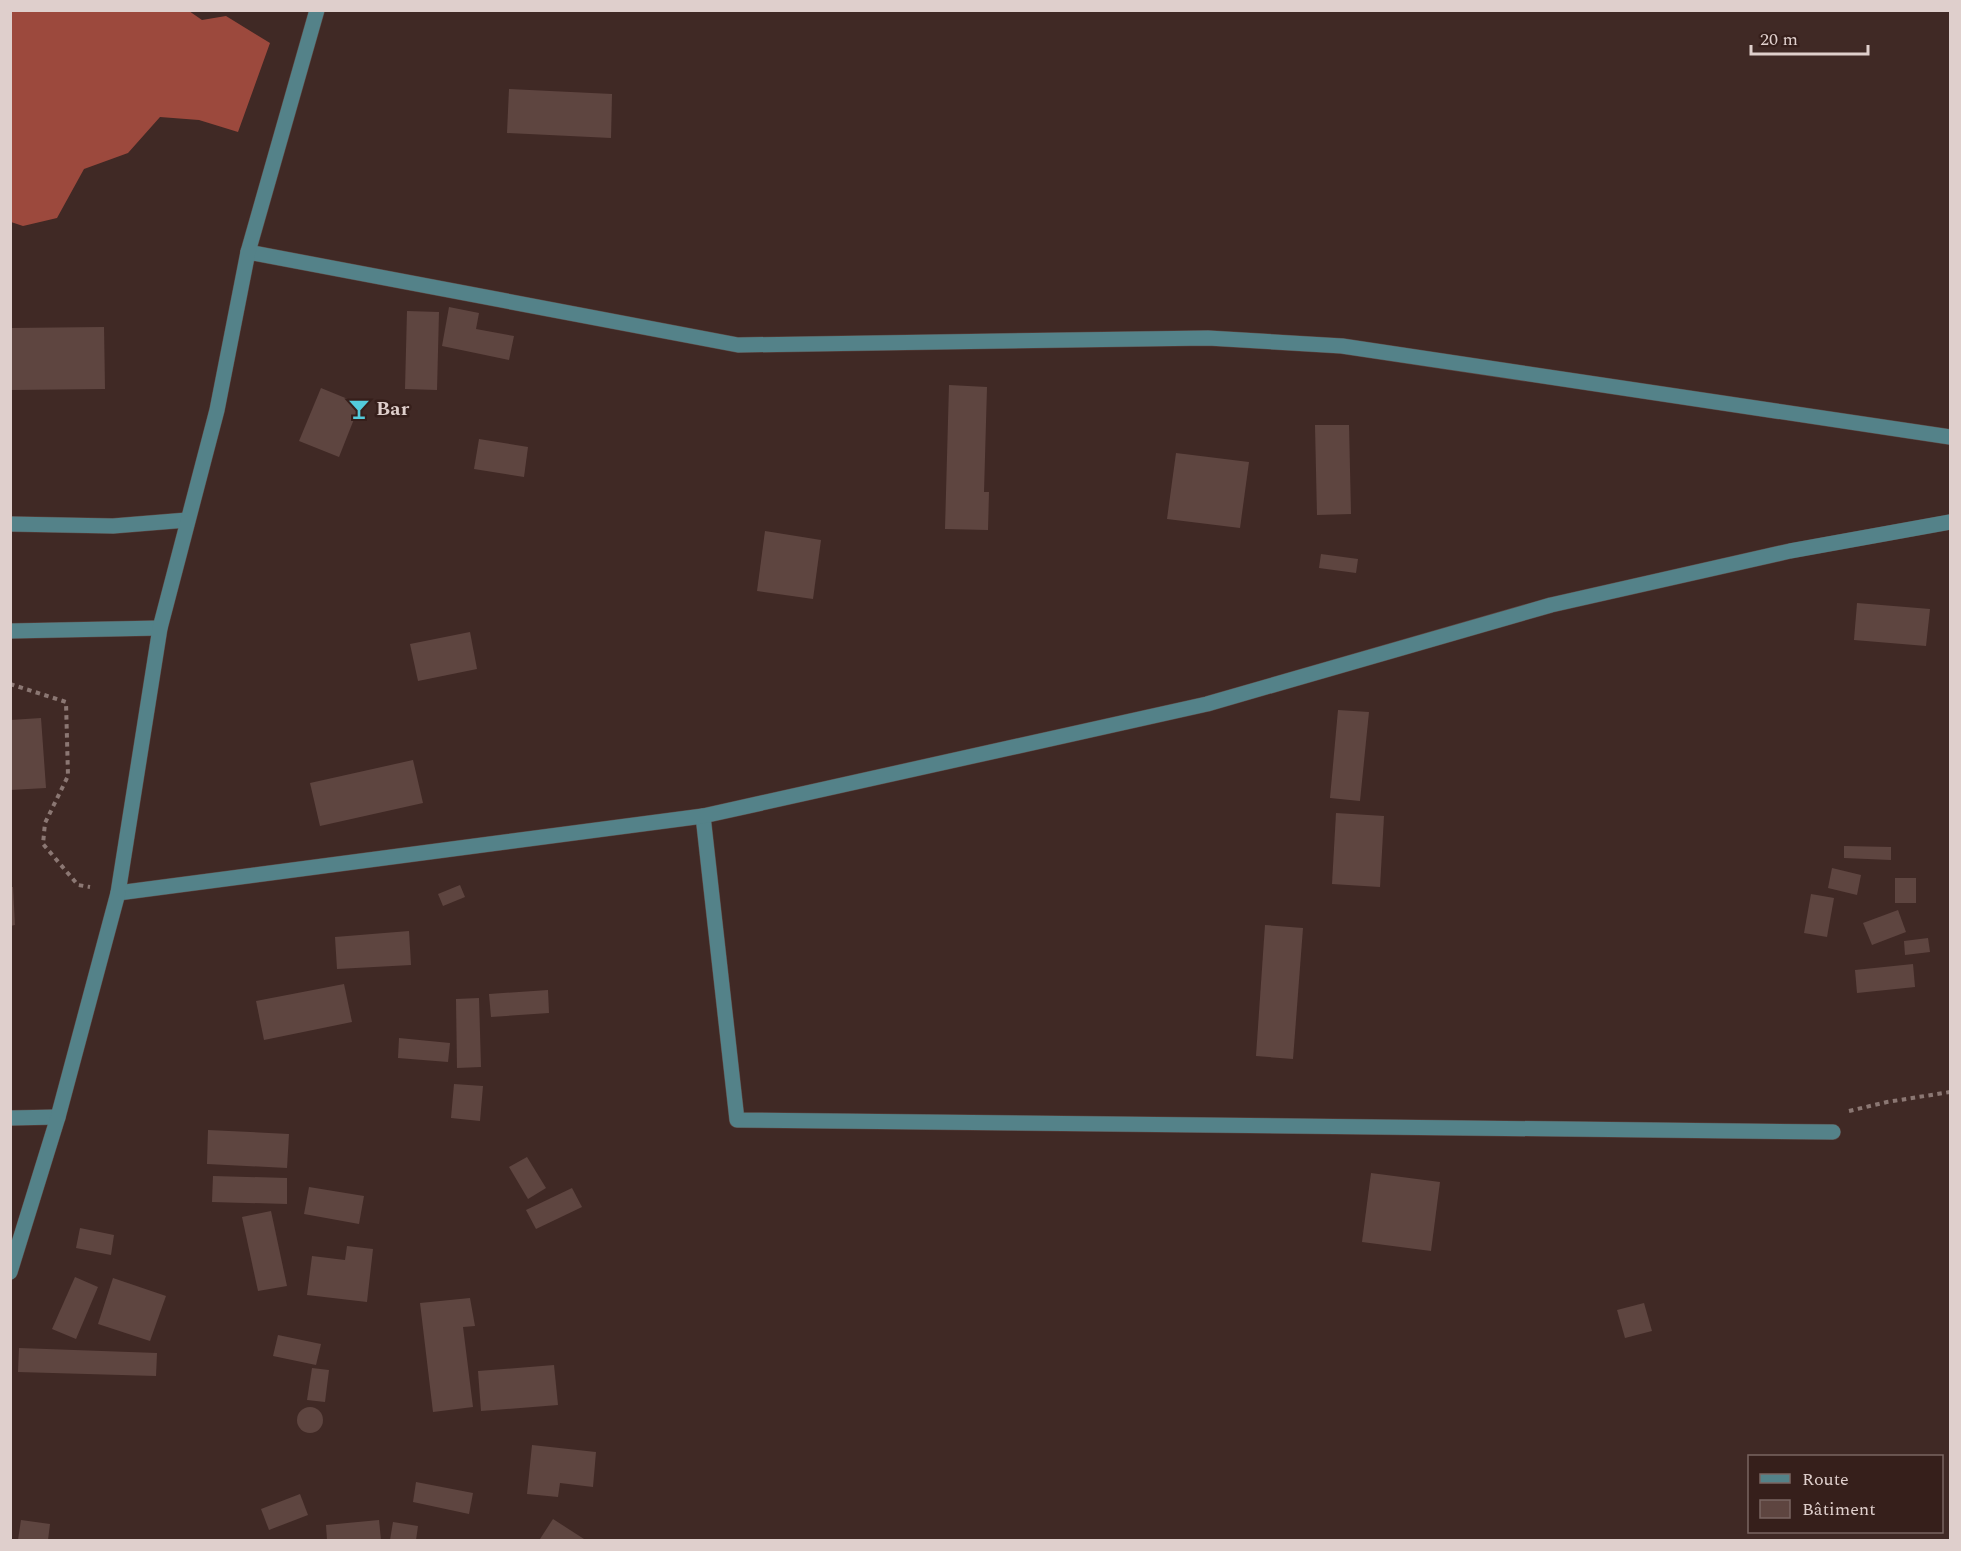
<svg xmlns="http://www.w3.org/2000/svg" width="1961" height="1551" font-family="Spectral,serif">
<rect width="100%" height="100%" fill="#402925"/>
<!-- forest -->
<polygon fill="#9c493d" points="11,10 189,11 202,20 226,16 270,43 238,132 199,120 160,117 128,153 84,169 57,218 23,226 11,222"/>
<!-- building -->
<g fill="#5e4540">
<polygon points="509,89 612,94 611,138 507,133"/>
<polygon points="449,307 479,313 476,329 514,336 509,360 442,346"/>
<polygon points="407,311 439,312 437,390 405,389"/>
<polygon points="104,327 105,389 10,390 10,328"/>
<polygon points="949,385 987,387 984,492 989,492 988,530 945,529"/>
<polygon points="321,388 360,404 339,457 299,441"/>
<polygon points="1315,425 1349,425 1351,514 1317,515"/>
<polygon points="479,439 528,447 524,477 474,469"/>
<polygon points="1176,453 1249,462 1240,528 1167,519"/>
<polygon points="765,531 821,540 813,599 757,591"/>
<polygon points="1321,554 1358,559 1356,573 1319,568"/>
<polygon points="1857,603 1930,609 1926,646 1854,640"/>
<polygon points="470,632 477,669 418,681 410,644"/>
<polygon points="1338,710 1369,712 1360,801 1330,798"/>
<polygon points="41,718 46,788 10,790 10,720"/>
<polygon points="413,760 423,803 320,826 310,783"/>
<polygon points="1336,813 1384,816 1380,887 1332,884"/>
<polygon points="1844,846 1891,847 1891,860 1844,858"/>
<polygon points="1832,868 1861,875 1857,895 1828,888"/>
<rect x="1895" y="878" width="21" height="25"/>
<polygon points="460,885 465,897 443,906 438,894"/>
<polygon points="10,887 13,887 15,925 10,926"/>
<polygon points="1811,894 1834,898 1827,937 1804,933"/>
<polygon points="1898,910 1906,932 1872,945 1863,923"/>
<polygon points="1265,925 1303,928 1293,1059 1256,1056"/>
<polygon points="409,931 411,965 337,969 335,937"/>
<polygon points="1928,938 1930,952 1905,955 1904,941"/>
<polygon points="1913,964 1915,987 1857,993 1855,970"/>
<polygon points="344,984 352,1022 264,1040 256,1001"/>
<polygon points="548,990 549,1013 491,1017 489,994"/>
<polygon points="479,998 481,1067 457,1068 456,999"/>
<polygon points="399,1038 450,1043 448,1062 398,1058"/>
<polygon points="454,1084 483,1086 480,1121 451,1118"/>
<polygon points="208,1130 289,1134 287,1168 207,1164"/>
<polygon points="527,1157 546,1188 528,1199 509,1167"/>
<polygon points="1371,1173 1440,1182 1431,1251 1362,1242"/>
<polygon points="213,1176 287,1178 287,1204 212,1202"/>
<polygon points="309,1187 364,1196 359,1224 304,1214"/>
<polygon points="572,1188 582,1207 536,1229 526,1210"/>
<polygon points="271,1211 287,1286 258,1291 242,1217"/>
<polygon points="80,1228 114,1235 111,1255 76,1248"/>
<polygon points="347,1246 373,1249 367,1302 307,1295 312,1256 345,1260"/>
<polygon points="75,1277 98,1287 76,1339 52,1329"/>
<polygon points="113,1278 166,1296 150,1341 98,1324"/>
<polygon points="470,1298 475,1326 463,1327 473,1407 433,1412 420,1303"/>
<polygon points="1644,1303 1652,1331 1625,1338 1617,1310"/>
<polygon points="278,1335 321,1344 316,1365 273,1356"/>
<polygon points="19,1348 157,1353 156,1376 18,1372"/>
<polygon points="554,1365 558,1405 481,1411 478,1371"/>
<polygon points="312,1368 329,1370 325,1402 307,1400"/>
<circle cx="310" cy="1420" r="13"/>
<polygon points="532,1445 596,1452 593,1487 560,1483 558,1497 527,1494"/>
<polygon points="416,1482 473,1493 469,1514 413,1502"/>
<polygon points="300,1494 308,1515 269,1530 261,1509"/>
<polygon points="553,1519 584,1539 583,1540 540,1539"/>
<polygon points="21,1520 50,1524 48,1540 18,1540"/>
<polygon points="379,1520 381,1540 327,1540 326,1525"/>
<polygon points="393,1522 418,1526 416,1540 390,1540"/>
</g>
<g fill="none" stroke-linecap="round" stroke-linejoin="round">
<defs>
<g id="minor">
<polyline points="248,252 738,345 1208,338 1342,346 1950,437"/>
<polyline points="10,524 113,526 187,520"/>
<polyline points="10,631 160,628"/>
<polyline points="703,816 737,1120 1833,1132"/>
<polyline points="118,893 703,816 1207,704 1551,605 1790,551 1950,522"/>
<polyline points="10,1118 58,1117"/>
<polyline points="10,1272 58,1117 118,893 160,628 217,410 248,252 317,10"/>
</g>
</defs>
<!-- minor casing -->
<use href="#minor" stroke="#5d4743" stroke-width="16"/>
<!-- path -->
<g stroke="#8b7773" stroke-width="4" stroke-dasharray="4.5 4.5" stroke-linecap="butt">
<polyline points="10,684 66,702 68,776 45,823 43,844 78,885 90,887"/>
<polyline points="1849,1111 1887,1102 1950,1092"/>
</g>
<!-- minor -->
<use href="#minor" stroke="#548289" stroke-width="15"/>
</g>
<!-- icons -->
<defs>
<symbol id="bar-bare" viewBox="-9 -9 18 18"><path d="M-6-5H6L.8 .8V4.5H3.5V6h-7V4.5H-.8V.8Z" fill="#53cbdb" stroke="#361f1b" stroke-width="2.5" paint-order="stroke"/></symbol>
</defs>
<g fill-rule="evenodd">
<use href="#bar-bare" x="344" y="394" width="30" height="30"/>
</g>
<g text-anchor="middle" dominant-baseline="central" stroke-width="5" stroke-linejoin="round" paint-order="stroke">
<!-- poi labels -->
<g font-size="20" font-weight="bold" fill="#dfcfcc" stroke="#361f1b" text-anchor="start">
<text x="376" y="409">Bar</text>
</g>
</g>
<!-- border -->
<rect width="1961" height="1551" fill="none" stroke="#dfcfcc" stroke-width="24"/>
<!-- legend -->
<rect x="1748" y="1455" width="195" height="78" fill="#361f1b" stroke="#7a6562" stroke-width="1.5"/>
<rect x="1760" y="1474" width="30" height="9" fill="#548289" stroke="#7a6562" stroke-width="1.5"/>
<text x="1802" y="1485" font-size="18" fill="#dfcfcc">Route</text>
<rect x="1760" y="1500" width="30" height="18" fill="#5e4540" stroke="#7a6562" stroke-width="1.5"/>
<text x="1802" y="1515" font-size="18" fill="#dfcfcc">Bâtiment</text>
<!-- scale -->
<path d="M1751 45v9h117v-9" fill="none" stroke="#dfcfcc" stroke-width="3"/>
<text x="1760" y="45" font-size="18" fill="#dfcfcc" stroke="#361f1b" stroke-width="4.5" paint-order="stroke">20 m</text>
</svg>
